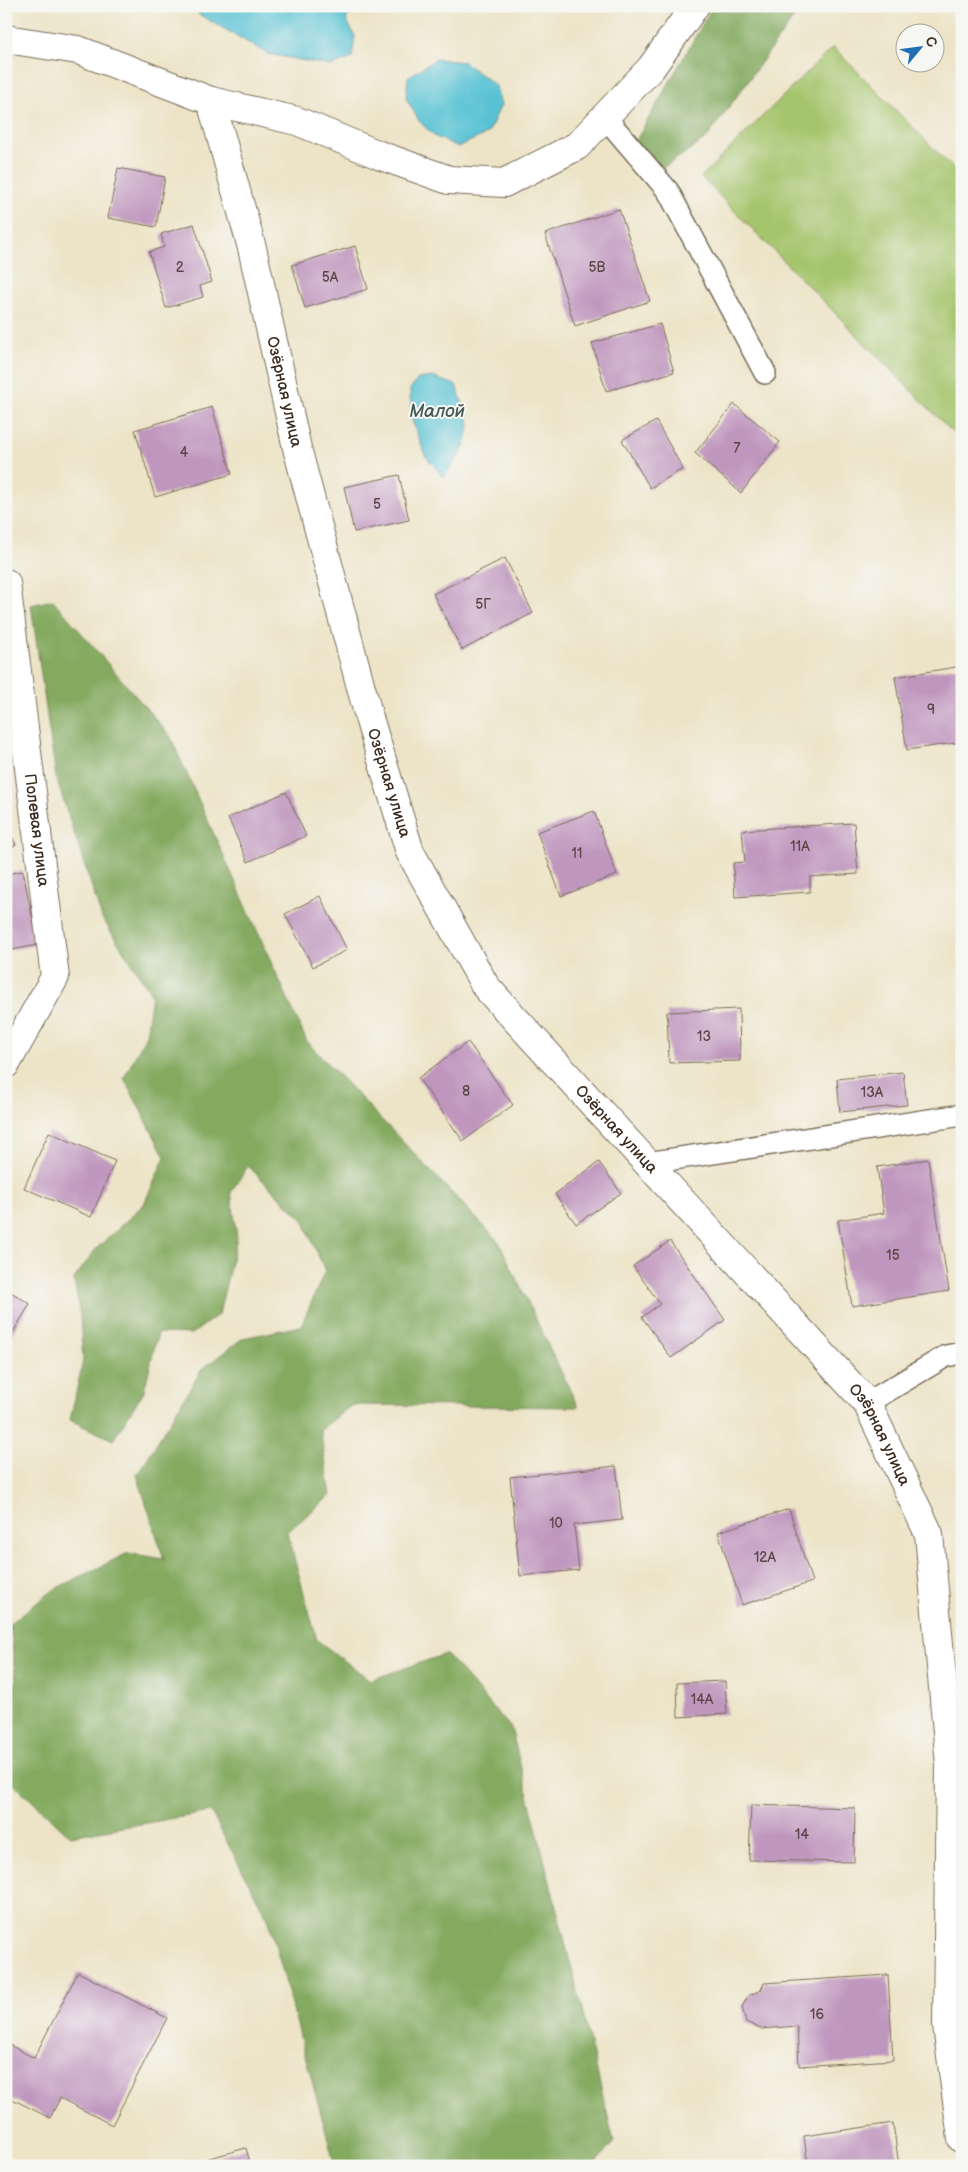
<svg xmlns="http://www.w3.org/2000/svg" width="968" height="2172" font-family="'Balsamiq Sans',sans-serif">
<rect width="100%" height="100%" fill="#f6f6f2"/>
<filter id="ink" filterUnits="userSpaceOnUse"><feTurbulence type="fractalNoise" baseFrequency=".02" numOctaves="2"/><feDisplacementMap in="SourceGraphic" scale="10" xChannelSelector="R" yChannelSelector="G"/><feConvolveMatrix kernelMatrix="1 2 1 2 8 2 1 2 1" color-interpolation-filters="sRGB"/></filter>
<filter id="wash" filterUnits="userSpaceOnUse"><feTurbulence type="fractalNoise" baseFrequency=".0096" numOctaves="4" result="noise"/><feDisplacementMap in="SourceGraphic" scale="20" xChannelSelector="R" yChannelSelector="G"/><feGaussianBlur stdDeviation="1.12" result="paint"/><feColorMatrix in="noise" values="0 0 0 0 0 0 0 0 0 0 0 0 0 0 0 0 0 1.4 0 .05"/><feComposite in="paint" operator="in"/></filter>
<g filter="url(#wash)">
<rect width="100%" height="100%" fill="#ede4c7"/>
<!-- green -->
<polygon fill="#a5c46c" stroke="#707745" points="833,47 962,177 962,438 960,440 701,177"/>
<!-- forest -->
<g fill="#84aa60" stroke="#606a3f">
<polygon points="713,6 802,6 706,139 661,169 634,144"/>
<polygon points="53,600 170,736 307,1042 499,1242 578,1407 352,1405 320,1430 331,1495 287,1532 317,1640 370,1680 446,1654 511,1728 580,2001 614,2142 593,2166 335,2166 269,1921 211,1812 70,1836 6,1777 6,1716 16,1683 10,1623 55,1589 128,1553 164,1559 137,1475 202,1369 243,1338 301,1326 325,1271 303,1220 248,1166 231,1192 237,1237 219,1314 192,1334 158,1333 144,1391 113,1440 70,1420 83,1361 80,1315 74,1279 96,1249 144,1204 165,1157 124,1078 146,1035 152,995 102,918 56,778 31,605"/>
</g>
<!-- water -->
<g fill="#58c2d4" stroke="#4a7679">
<polygon points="203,6 354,6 346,19 355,36 352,58 332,66 268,54 198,14"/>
<polygon points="436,59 464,62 496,86 501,105 488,133 458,147 434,136 419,121 406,98 408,77"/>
<path d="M432 377 456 385C459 395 469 416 469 426 468 445 455 464 443 477L425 455 411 417 410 389 418 379Z"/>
</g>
<g id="blocks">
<!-- building -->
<g fill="#bf96be">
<polygon points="118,168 165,177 156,227 108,218"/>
<polygon points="619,209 650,301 575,326 545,234"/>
<polygon points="194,224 212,282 200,286 203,297 166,308 149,252 164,247 161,234"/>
<polygon points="355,246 368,289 305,308 292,265"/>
<polygon points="660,324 674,372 606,391 592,343"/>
<polygon points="734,404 780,442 741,493 695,453"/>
<polygon points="212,407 232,474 155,497 135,430"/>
<polygon points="656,421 683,469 650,488 622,440"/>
<polygon points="399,475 409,520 354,532 344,487"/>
<polygon points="505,558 533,613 462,650 433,594"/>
<polygon points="962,666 962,742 907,750 895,677"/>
<polygon points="286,792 306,836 248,862 228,818"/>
<polygon points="594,811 617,875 561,896 537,832"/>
<polygon points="854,823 858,874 810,877 810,892 735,897 733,863 745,862 742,830"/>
<polygon points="6,824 16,845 6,850"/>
<polygon points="23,871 38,945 6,951 6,874"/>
<polygon points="320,896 347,950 313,967 285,914"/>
<polygon points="739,1009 740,1061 669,1063 667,1012"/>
<polygon points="468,1042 513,1105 463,1141 418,1078"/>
<polygon points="903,1072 907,1105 840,1112 837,1079"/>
<polygon points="49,1132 115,1161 91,1217 24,1188"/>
<polygon points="928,1159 949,1291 852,1306 838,1220 884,1213 877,1167"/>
<polygon points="599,1162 621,1193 576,1224 555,1194"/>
<polygon points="670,1241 725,1320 671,1358 642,1317 660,1304 633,1266"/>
<polygon points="6,1289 30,1304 6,1344"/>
<polygon points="616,1466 622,1520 574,1525 579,1570 520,1576 510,1477"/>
<polygon points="789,1509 812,1582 742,1605 718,1532"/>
<polygon points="725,1681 727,1714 678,1717 677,1683"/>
<polygon points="751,1805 855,1808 854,1862 749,1860"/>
<polygon points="78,1972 167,2018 112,2125 60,2098 50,2118 6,2096 6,2043 34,2058"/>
<polygon points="888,1975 893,2060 799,2066 797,2026 761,2029 746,2022 742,2007 748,1996 761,1990 764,1983"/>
<polygon points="893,2123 899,2166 808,2166 804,2136"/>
<polygon points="246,2148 251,2166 201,2166 199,2161"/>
</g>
</g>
</g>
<g filter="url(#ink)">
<use href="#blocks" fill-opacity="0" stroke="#796b59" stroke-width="1"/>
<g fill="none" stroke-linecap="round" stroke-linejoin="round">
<defs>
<g id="lane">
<polyline points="605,117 668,191 765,373"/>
<polyline points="647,1163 962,1115"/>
<polyline points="867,1403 946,1356 962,1353"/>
</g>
<g id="street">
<polyline points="6,39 78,50 211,101 297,121 379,155 449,180 504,183 577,146 651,68 695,6"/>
<path id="s1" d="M211 101 252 248 297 448 370 721 410 852 486 987 867 1403 929 1534 950 1765 947 2026 962 2139"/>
<path id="s2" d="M6 583 55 977 6 1064"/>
</g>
</defs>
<!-- lane casing -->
<use href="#lane" stroke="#796b59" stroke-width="24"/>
<!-- street casing -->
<use href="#street" stroke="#796b59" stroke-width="30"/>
<!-- lane -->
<use href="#lane" stroke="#fff" stroke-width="21"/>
<!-- street -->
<use href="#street" stroke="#fff" stroke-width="28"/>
</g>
</g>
<g text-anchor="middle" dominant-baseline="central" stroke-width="4" stroke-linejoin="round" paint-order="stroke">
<!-- number labels -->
<g font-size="14" fill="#5c4546">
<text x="180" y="267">2</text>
<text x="597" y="267">5В</text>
<text x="330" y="277">5А</text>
<text x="737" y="448">7</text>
<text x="184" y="452">4</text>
<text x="377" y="504">5</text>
<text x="483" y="604">5Г</text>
<text x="931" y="709">9</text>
<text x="800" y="846">11А</text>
<text x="577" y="853">11</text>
<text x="704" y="1036">13</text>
<text x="466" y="1091">8</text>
<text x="872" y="1092">13А</text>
<text x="893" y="1255">15</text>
<text x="556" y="1523">10</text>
<text x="765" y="1557">12А</text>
<text x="702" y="1699">14А</text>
<text x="802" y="1834">14</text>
<text x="817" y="2014">16</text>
</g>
<!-- street labels -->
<g font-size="16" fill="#3b2a1e" stroke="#f6f6f2">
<text stroke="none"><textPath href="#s1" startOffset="300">Озёрная улица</textPath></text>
<text stroke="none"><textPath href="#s1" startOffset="705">Озёрная улица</textPath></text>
<text stroke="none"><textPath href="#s2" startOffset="249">Полевая улица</textPath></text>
<text stroke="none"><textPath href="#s1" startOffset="1125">Озёрная улица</textPath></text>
<text stroke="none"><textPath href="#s1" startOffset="1530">Озёрная улица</textPath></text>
</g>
<!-- water labels -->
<g font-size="18" font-style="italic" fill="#445855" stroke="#f6f6f2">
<text x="437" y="411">Малой</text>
</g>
</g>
<!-- margin -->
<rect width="968" height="2172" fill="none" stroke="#f6f6f2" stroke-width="25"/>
<!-- north arrow -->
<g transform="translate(920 48) rotate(61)"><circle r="24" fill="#f6f6f2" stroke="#aba49d"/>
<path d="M0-4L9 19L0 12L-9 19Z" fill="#1f6fb2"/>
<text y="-8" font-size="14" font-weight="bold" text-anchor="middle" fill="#3b2a1e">С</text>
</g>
</svg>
